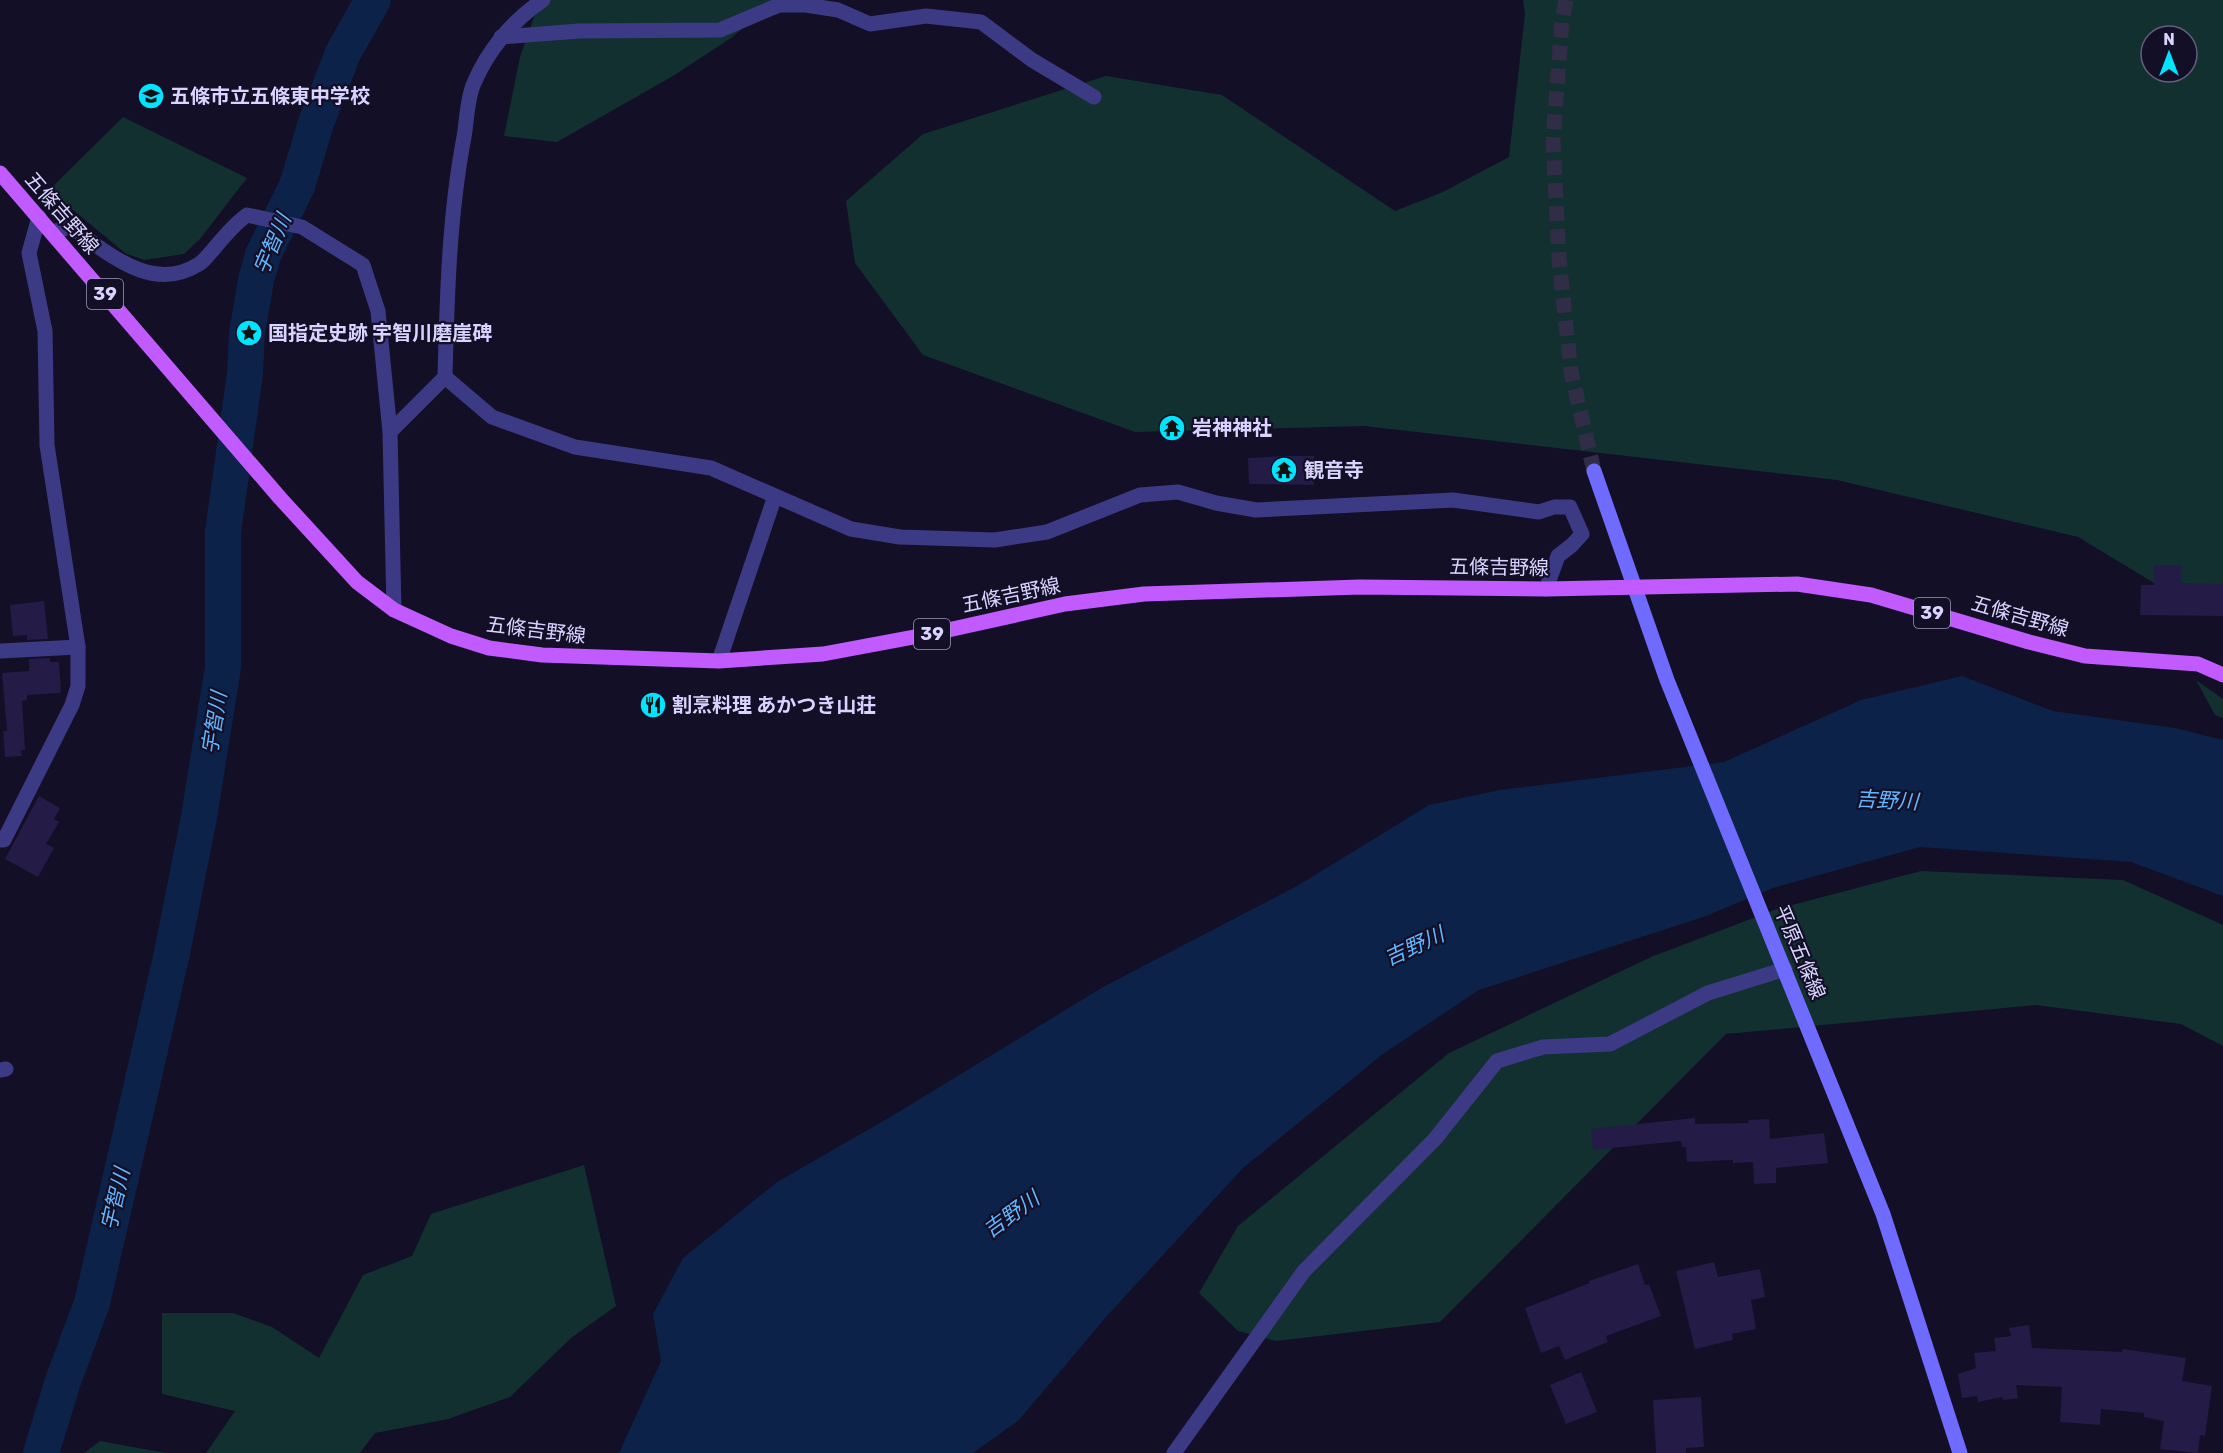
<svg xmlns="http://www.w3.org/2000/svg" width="2223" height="1453" font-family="Rubik,'Noto Sans JP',sans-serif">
<rect width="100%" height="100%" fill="#130f26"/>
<!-- green -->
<g fill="#12302f" fill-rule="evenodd">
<polygon points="540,0 778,0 731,38 673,76 557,142 504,136 520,57"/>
<path d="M1523 0H2223V595H2174L2078 537 1837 480 1364 426 1135 432 923 355 855 263 846 201 923 134 1106 76 1222 95 1395 211 1443 192 1509 157 1525 14ZM2151 36H2187V72H2151Z"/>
<polygon points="123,117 247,178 200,239 184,254 144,260 125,253 49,190"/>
<polygon points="2196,680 2223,699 2223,718 2215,715"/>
<polygon points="1921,871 2123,880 2223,925 2223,1046 2181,1024 2036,1005 1726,1034 1440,1322 1276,1341 1238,1331 1199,1293 1238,1226 1449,1053 1651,957 1777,909"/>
<polygon points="584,1165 616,1306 571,1338 510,1397 448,1419 375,1433 360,1453 206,1453 235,1411 162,1394 162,1313 233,1313 272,1327 319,1358 363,1275 412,1256 431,1214"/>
<polygon points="100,1441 166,1453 84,1453"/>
</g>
<!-- water -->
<polygon fill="#0c2248" points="1962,676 2053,711 2175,728 2223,740 2223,896 2131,862 1920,847 1773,888 1706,916 1479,990 1383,1054 1243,1168 1106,1317 1019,1420 973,1453 619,1453 661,1361 653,1314 683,1258 777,1182 892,1116 1103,987 1297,886 1429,805 1500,790 1724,762 1861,700"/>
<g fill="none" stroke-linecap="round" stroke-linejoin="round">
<!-- river -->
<polyline stroke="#0c2248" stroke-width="36" points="41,1453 63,1381 92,1303 172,953 199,817 223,667 223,532 245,373 247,333 256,280 263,255 297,186 316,123 343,53 373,0"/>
</g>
<!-- building -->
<g fill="#241b47">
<polygon points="1286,456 1314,456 1314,485 1249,484 1248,458"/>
<polygon points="2154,565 2181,565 2181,583 2223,584 2223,616 2140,615 2141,585 2154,585"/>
<polygon points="44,601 48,639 27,640 27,635 13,636 10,605"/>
<polygon points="50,658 50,662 59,662 61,693 27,695 27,700 22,701 25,750 21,750 22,756 5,757 3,731 7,731 2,673 29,671 29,659"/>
<polygon points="39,796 60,808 54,819 59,822 46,844 54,848 38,877 5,859"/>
<polygon points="1695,1118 1695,1124 1749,1123 1748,1120 1769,1119 1770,1139 1824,1133 1828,1163 1776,1168 1776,1183 1754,1184 1753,1162 1733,1163 1733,1160 1687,1162 1686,1147 1682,1147 1681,1141 1593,1150 1591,1129"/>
<polygon points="1714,1262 1718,1277 1760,1269 1765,1297 1751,1300 1756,1329 1732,1334 1733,1340 1695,1349 1676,1271"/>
<polygon points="1638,1264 1645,1285 1649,1284 1661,1316 1606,1336 1608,1342 1565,1360 1559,1346 1541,1353 1525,1308 1590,1283 1589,1281"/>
<polygon points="2029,1325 2032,1348 2122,1352 2123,1349 2186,1358 2182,1381 2212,1386 2205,1436 2200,1435 2198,1453 2160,1449 2164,1421 2144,1417 2144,1413 2101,1409 2100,1425 2060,1422 2062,1387 2016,1385 2018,1398 2003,1400 2002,1397 1978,1402 1977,1396 1962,1398 1958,1374 1976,1368 1974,1353 1996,1351 1994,1338 2011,1336 2009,1328"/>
<polygon points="1581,1372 1597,1412 1566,1424 1550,1385"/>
<polygon points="1701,1397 1704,1447 1686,1448 1686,1453 1656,1453 1653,1400"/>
</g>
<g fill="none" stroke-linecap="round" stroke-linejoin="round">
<!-- secondary-tunnel -->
<polyline stroke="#312d47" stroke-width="15" stroke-dasharray="15 8" stroke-linecap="butt" points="1566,0 1562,21 1553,141 1559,259 1571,372 1594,471"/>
<!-- minor -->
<g stroke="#3d3a85" stroke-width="15">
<polyline points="501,37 579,31 720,30 779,5 806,5 838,10 870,24 926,16 981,22 1032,60 1094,97"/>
<path d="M52 232 71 227C108 253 152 294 199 264 204 261 208 255 212 251 223 238 233 225 247 215L302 227 363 265 378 311 390 432 394 610"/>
<polyline points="445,377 492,417 575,447 711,468 851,529 900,537 995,540 1047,532 1140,495 1178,492 1216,503 1256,510 1453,500 1539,512 1554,507 1570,507 1582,534 1572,545 1558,556 1546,589"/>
<path d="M390 432 445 377C447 297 449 216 464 137 467 120 467 98 474 83 488 50 513 20 543 0"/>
<polyline points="0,651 78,647"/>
<polyline points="719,661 775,496"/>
<polyline points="0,840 4,840 72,705 78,686 78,647 47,445 45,331 29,253 39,217"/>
<polyline points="0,1070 6,1069"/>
<polyline points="1174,1453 1304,1271 1435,1139 1497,1061 1543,1047 1610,1044 1708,993 1785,969"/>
</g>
<!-- secondary -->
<polyline stroke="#6f6bff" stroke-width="15" points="1594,471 1667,680 1883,1214 1960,1453"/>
<!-- primary -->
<polyline stroke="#c25bff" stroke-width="15" points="0,173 280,498 357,582 394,610 451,636 489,648 542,655 719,661 823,654 930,634 1065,604 1144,594 1360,587 1546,589 1797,584 1871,595 2029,642 2085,656 2198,664 2223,675"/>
</g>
<!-- icons -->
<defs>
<symbol id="school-disc" viewBox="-11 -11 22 22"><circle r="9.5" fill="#00e5ff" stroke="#130f26"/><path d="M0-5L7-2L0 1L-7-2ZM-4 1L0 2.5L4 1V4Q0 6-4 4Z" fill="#111"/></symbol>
<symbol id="sight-disc" viewBox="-11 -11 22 22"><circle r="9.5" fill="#00e5ff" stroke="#130f26"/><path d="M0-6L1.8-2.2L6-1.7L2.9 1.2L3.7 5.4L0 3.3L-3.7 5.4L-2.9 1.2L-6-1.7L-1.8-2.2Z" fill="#111"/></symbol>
<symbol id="temple-disc" viewBox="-11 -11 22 22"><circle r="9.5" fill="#00e5ff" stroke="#130f26"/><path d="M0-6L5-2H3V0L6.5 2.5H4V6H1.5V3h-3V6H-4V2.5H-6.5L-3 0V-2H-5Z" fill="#111"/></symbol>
<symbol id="restaurant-disc" viewBox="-11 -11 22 22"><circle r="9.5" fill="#00e5ff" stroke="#130f26"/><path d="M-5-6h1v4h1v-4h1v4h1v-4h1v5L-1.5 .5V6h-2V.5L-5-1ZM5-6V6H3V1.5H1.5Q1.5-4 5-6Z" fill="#111"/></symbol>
</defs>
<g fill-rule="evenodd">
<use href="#school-disc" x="136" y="81" width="30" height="30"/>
<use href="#sight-disc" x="234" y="318" width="30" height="30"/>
<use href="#temple-disc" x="1157" y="413" width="30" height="30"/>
<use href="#temple-disc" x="1269" y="455" width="30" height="30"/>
<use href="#restaurant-disc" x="638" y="690" width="30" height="30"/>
</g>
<g text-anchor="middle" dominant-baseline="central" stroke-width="4.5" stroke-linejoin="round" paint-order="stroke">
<!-- shield labels -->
<g fill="#130f26" stroke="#9e99be" stroke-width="1.5">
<rect x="87" y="279" width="36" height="30" rx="4.5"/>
<rect x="1914" y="598" width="36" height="30" rx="4.5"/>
<rect x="914" y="619" width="36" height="30" rx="4.5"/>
</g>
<g font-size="18" font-weight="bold" fill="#d9d4ff">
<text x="105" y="294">39</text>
<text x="1932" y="613">39</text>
<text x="932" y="634">39</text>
</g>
<!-- poi labels -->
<g font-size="20" font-weight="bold" fill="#d9d4ff" stroke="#130f26" text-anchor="start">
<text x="170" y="96">五條市立五條東中学校</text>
<text x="268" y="333">国指定史跡 宇智川磨崖碑</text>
<text x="1192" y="428">岩神神社</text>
<text x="1304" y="470">観音寺</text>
<text x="672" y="705">割烹料理 あかつき山荘</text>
</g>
<!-- street labels -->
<g font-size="20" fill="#d9d4ff" stroke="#130f26">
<text transform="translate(62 213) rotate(49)">五條吉野線</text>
<text transform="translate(1499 567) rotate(1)">五條吉野線</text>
<text transform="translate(1011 595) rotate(-12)">五條吉野線</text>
<text transform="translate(2020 616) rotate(16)">五條吉野線</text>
<text transform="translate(536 630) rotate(7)">五條吉野線</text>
<text transform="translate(1800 952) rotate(67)">平原五條線</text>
</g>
<!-- water labels -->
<g font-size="21" font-style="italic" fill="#62b6ff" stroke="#130f26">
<text transform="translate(272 244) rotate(-67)">宇智川</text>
<text transform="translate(214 723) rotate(-81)">宇智川</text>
<text transform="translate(1887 800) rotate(3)">吉野川</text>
<text transform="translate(1414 946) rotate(-25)">吉野川</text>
<text transform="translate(115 1199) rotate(-77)">宇智川</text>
<text transform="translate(1011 1214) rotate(-36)">吉野川</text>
</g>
</g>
<!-- north arrow -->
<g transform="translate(2169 54)"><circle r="28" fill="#130f26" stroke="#625e7d" stroke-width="1.5"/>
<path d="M0-4.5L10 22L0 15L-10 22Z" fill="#00e5ff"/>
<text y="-9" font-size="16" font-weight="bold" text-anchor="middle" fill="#d9d4ff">N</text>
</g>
</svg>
